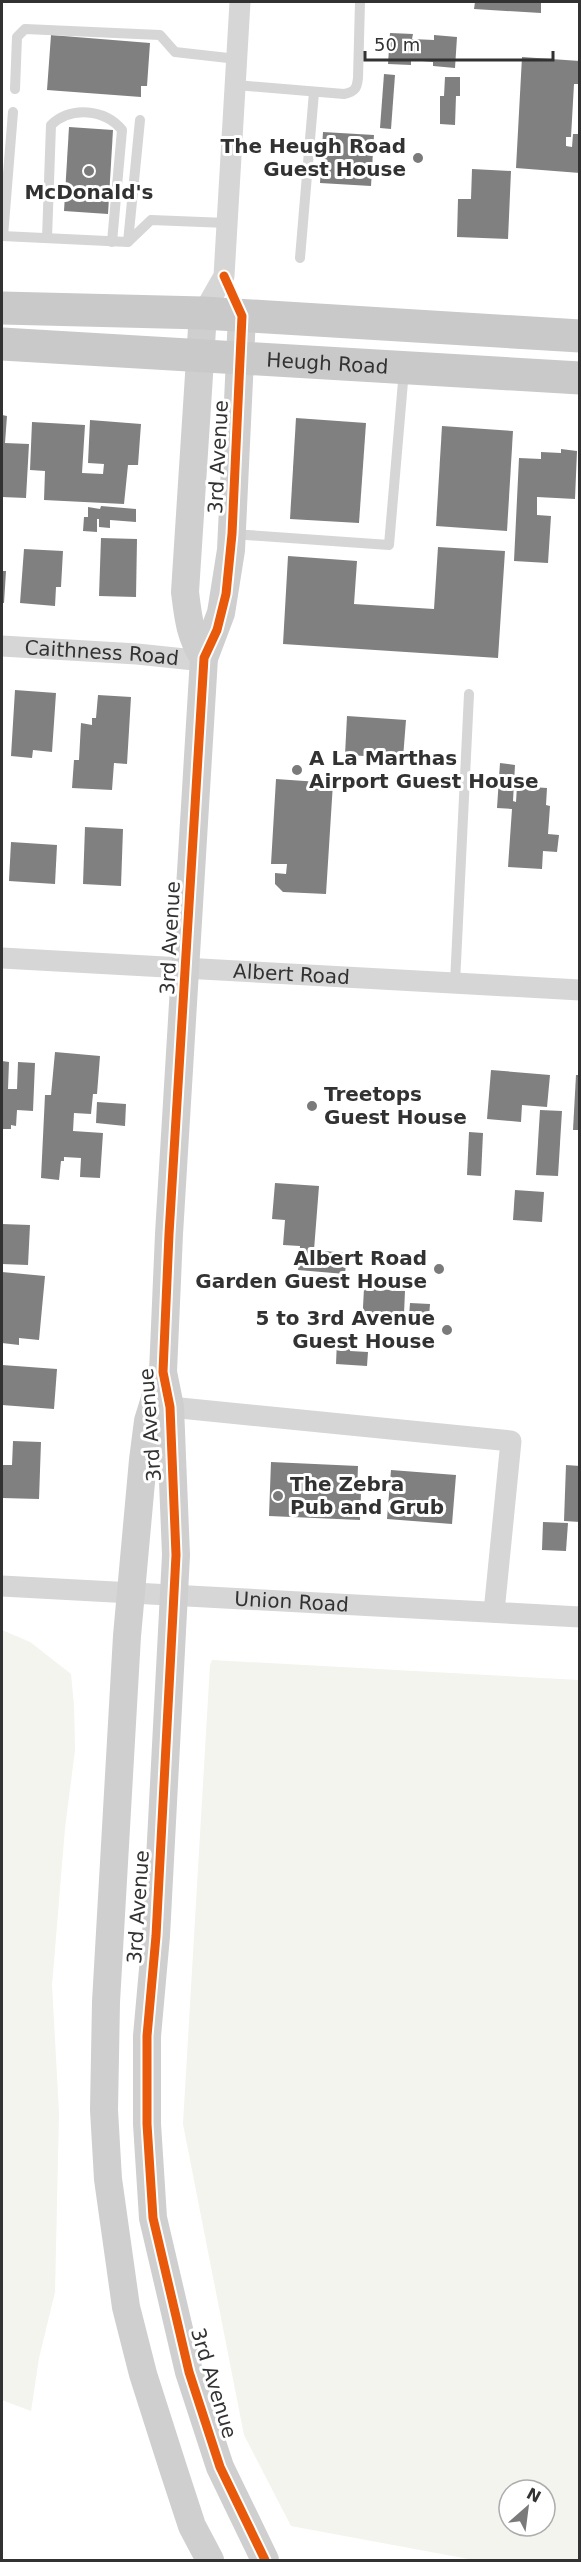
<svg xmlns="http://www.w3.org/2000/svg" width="581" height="2562" font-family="'DejaVu Sans',sans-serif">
<rect width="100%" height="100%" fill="#fff"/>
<!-- green -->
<g fill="#f2f4ed" fill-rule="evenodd">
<polygon points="2,1630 30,1642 71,1674 74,1706 75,1750 65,1828 52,1985 59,2113 55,2292 39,2358 31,2411 2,2400"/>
<path d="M212 1660 579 1680V2560H474L291 2526 244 2435 183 2124 210 1665ZM509 2490H545V2526H509Z"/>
</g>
<!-- building -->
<g fill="#808080">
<polygon points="475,2 541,2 541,13 474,9"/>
<polygon points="390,33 413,34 412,39 434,40 434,35 457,37 455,68 433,66 433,62 411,60 411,65 388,64"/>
<polygon points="51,35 150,43 147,86 141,86 141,97 47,90"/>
<polygon points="522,57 580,61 580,84 574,84 571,137 566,137 566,146 572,147 573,134 580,134 580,173 516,168"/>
<polygon points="384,74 395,75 391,129 380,128"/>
<polygon points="445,77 460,77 460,96 456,96 455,125 440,124 440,96 444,96"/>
<polygon points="69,127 113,130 108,214 64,211"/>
<polygon points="323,132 374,135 371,186 320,183"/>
<polygon points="472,169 511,171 508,239 457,237 458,199 471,199"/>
<polygon points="2,415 7,416 5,443 29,444 26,498 2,497"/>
<polygon points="296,418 366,423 359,523 290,519"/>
<polygon points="90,420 141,424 138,465 128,465 124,504 44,500 45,471 30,470 32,422 85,425 82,473 103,474 104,464 88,463"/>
<polygon points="442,426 513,431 507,531 436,526"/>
<polygon points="561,449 577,451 575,499 537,497 537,515 551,516 548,563 514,561 519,458 541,459 541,452 561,453"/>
<polygon points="101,506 136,509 136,522 110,520 110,528 99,527 99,519 97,519 97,532 83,531 84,517 88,517 88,507 100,509"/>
<polygon points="101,538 137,539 136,597 99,596"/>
<polygon points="438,547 505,551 498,658 283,644 288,556 357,561 354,604 434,609"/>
<polygon points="24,549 63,551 61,587 56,587 55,606 20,603"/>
<polygon points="2,571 6,571 4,603 2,603"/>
<polygon points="15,690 56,693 52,752 33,750 32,758 11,756"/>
<polygon points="98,695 131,697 127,764 114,763 112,790 72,788 74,760 79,760 81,723 92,725 92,718 96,718"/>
<polygon points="347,716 406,720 403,758 345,755"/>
<polygon points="500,763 515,765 513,801 516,802 517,786 547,788 546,805 550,806 548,834 559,835 557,852 543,851 542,869 508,867 512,809 497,808"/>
<polygon points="276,779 333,783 326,894 283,892 275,884 275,873 286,874 287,864 271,864"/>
<polygon points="85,827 123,829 121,886 83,884"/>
<polygon points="11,842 57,845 55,884 9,881"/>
<polygon points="55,1052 100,1056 97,1094 93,1094 91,1114 74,1113 73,1131 103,1133 100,1178 80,1177 81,1158 64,1157 64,1161 61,1161 59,1180 41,1178 45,1095 51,1095"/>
<polygon points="2,1061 9,1062 8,1089 17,1089 18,1062 35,1063 33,1111 17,1110 16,1126 11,1125 11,1129 2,1129"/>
<polygon points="491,1070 550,1075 547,1107 522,1105 521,1122 487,1119"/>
<polygon points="576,1075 580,1075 580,1130 573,1130"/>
<polygon points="97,1102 126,1104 125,1126 96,1123"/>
<polygon points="540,1110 562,1111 558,1176 536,1175"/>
<polygon points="469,1132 483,1133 481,1176 467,1175"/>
<polygon points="275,1183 319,1186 314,1250 347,1253 345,1274 298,1270 300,1246 283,1245 285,1220 272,1219"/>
<polygon points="515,1190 544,1192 542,1222 513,1220"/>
<polygon points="2,1224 30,1225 28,1265 2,1264"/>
<polygon points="2,1272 45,1276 39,1340 19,1338 19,1345 2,1343"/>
<polygon points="364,1288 405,1291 404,1314 378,1312 377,1327 362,1326"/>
<polygon points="410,1303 430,1304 429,1317 409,1317"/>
<polygon points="337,1340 351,1341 350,1351 368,1352 367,1366 336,1364"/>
<polygon points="2,1365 57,1369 54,1409 2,1405"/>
<polygon points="13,1441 41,1442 39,1499 2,1498 2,1465 12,1465"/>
<polygon points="271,1462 358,1466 357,1493 361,1493 360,1520 269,1516"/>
<polygon points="566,1465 580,1466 580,1522 564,1521"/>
<polygon points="391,1470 456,1475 452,1524 387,1519"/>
<polygon points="543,1522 568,1523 566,1551 542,1550"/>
</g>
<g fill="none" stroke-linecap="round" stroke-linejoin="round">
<!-- lane -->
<g stroke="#d6d6d6" stroke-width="10">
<path d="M236 85 344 94C355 92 357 88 358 78L360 2"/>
<polyline points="15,89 17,37 25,29 160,35 175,52 237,59"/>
<polyline points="2,236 128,242 151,220 227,223"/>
<polyline points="3,236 13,112"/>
<path d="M47 238 51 125C71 106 105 109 122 130L112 242"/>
<polyline points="128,242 140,120"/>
<polyline points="300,258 314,92"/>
<polyline points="233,534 389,545 404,370"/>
<polyline points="455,983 469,694"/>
</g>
<!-- street -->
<g stroke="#d6d6d6" stroke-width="21">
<polyline points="203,313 224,276 240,2"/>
<path id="s1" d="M2 646 137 654 204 661"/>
<path id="s2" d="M2 958 580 990"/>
<polyline points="170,1407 511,1441 494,1612"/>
<path id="s3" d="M2 1586 580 1617"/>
</g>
<!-- secondary -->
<g stroke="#cfcfcf" stroke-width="28">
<path d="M203 313 185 592C188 617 190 637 204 658"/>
<polyline points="242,316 231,550 221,613 204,658 169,1234 163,1372 170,1407 176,1555 156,1936 147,2036 147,2124 153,2218 189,2372 220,2467 265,2560"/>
<polyline points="162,1376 148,1421 143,1460 127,1636 106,2002 104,2110 108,2179 126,2307 143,2374 173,2468 192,2526 210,2560"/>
</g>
<!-- primary -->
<g stroke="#c9c9c9" stroke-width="33">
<polyline points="2,308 203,313 580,336"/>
<path id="s4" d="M2 344 580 378"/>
</g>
<defs>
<polyline id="cycleway" points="224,276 242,316 232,534 226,594 217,630 204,658 169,1234 163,1372 170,1407 176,1555 156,1936 147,2036 147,2124 153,2218 189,2372 220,2467 265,2560"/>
</defs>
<!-- cycleway casing -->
<use href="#cycleway" stroke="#fff" stroke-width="13"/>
<!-- cycleway -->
<use href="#cycleway" stroke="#e8590c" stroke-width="9"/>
</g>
<!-- markers -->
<g fill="#7a7a7a" stroke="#fff" stroke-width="2">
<circle cx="418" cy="158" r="6"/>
<circle cx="89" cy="171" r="6"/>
<circle cx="297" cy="770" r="6"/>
<circle cx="312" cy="1106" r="6"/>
<circle cx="439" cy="1269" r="6"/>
<circle cx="447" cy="1330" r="6"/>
<circle cx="278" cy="1496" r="6"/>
</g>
<g text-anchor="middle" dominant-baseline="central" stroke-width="6" stroke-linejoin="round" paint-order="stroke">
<!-- poi labels -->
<g font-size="20" font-weight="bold" fill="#323232" stroke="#fff" text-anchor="end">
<text x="406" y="146">The Heugh Road<tspan x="406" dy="23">Guest House</tspan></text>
<text x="89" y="192" text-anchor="middle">McDonald's</text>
<text x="309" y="758" text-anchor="start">A La Marthas<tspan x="309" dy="23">Airport Guest House</tspan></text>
<text x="324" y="1094" text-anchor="start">Treetops<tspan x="324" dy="23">Guest House</tspan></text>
<text x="427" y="1258">Albert Road<tspan x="427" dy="23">Garden Guest House</tspan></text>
<text x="435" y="1318">5 to 3rd Avenue<tspan x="435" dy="23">Guest House</tspan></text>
<text x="290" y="1484" text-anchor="start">The Zebra<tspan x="290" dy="23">Pub and Grub</tspan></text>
</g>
<!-- street labels -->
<g font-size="20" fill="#323232" stroke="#fff">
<text stroke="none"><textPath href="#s4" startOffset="326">Heugh Road</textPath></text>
<text transform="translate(218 457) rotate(-87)">3rd Avenue</text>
<text stroke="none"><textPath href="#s1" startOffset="100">Caithness Road</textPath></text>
<text transform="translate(170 938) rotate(-87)">3rd Avenue</text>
<text stroke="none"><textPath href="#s2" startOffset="290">Albert Road</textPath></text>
<text transform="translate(150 1425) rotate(-94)">3rd Avenue</text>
<text stroke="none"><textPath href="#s3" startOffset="290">Union Road</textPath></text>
<text transform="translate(138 1907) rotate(-86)">3rd Avenue</text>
<text transform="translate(214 2383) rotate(73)">3rd Avenue</text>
</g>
</g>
<!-- border -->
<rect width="581" height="2562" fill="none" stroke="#323232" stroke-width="6"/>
<!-- north arrow -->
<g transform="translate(527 2508) rotate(28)"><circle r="28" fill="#ffffff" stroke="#adadad" stroke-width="1.5"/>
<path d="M0-4.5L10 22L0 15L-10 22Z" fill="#7a7a7a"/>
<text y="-9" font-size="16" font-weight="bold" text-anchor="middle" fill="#323232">N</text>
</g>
<!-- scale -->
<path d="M365 51v9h188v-9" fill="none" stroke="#323232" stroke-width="3"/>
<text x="374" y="51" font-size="18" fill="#323232" stroke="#ffffff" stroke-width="4.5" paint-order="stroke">50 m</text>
</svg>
